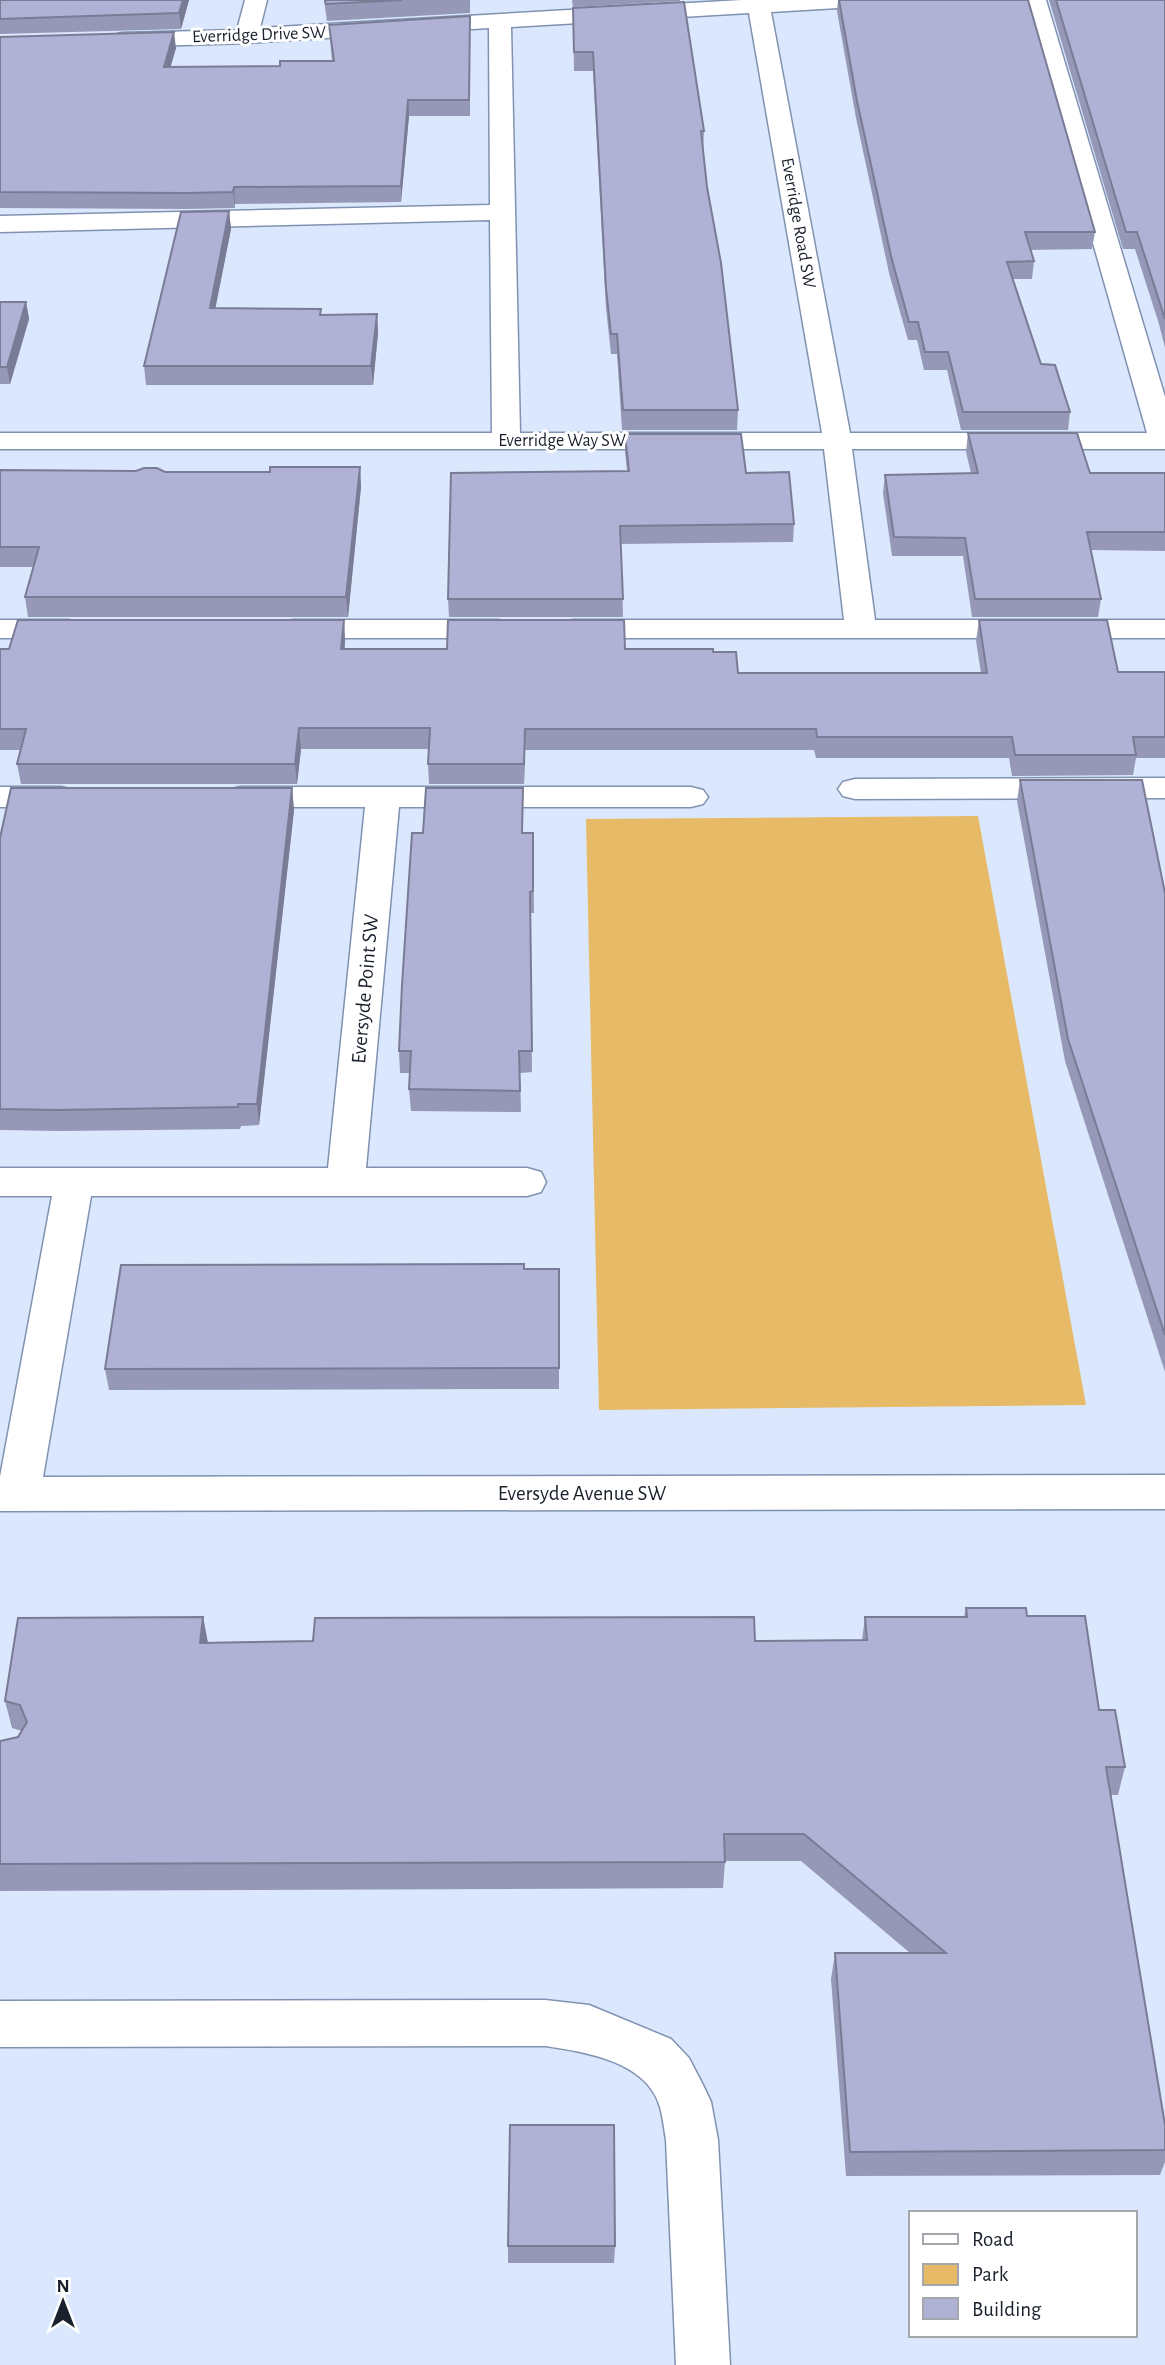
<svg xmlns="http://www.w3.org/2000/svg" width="1165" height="2365" font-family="'Alegreya Sans',sans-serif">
<rect width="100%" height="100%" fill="#dbe7fc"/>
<!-- green -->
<polygon fill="#e6ba66" points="978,816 1086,1405 599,1410 586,819"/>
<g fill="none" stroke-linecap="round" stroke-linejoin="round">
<defs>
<g id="minor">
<path d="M245 0H267L260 28 742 0H865L862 5 854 7 771 12 850 433H1147L1024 0H1046L1165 397V449H852L875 620H1165V638H573L562 636 558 629 562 622 573 620H844L824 449H0V433H492L490 220 0 232V216L490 205 489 28 247 43 122 47 114 45 111 40 114 35 122 33 237 30ZM749 13 822 433H520L511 27Z"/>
<polygon points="0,620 68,620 79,622 83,629 79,636 68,638 0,638"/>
<polygon points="293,620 498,620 509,622 513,629 509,636 498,638 293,638 282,636 278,629 282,622"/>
<polygon points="1165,778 1165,798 855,799 843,796 838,789 843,782 855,779"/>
<polygon points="0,787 61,787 73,790 78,797 73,804 61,807 0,807"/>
<polygon points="240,787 691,787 703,790 708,797 703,804 691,807 399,807 366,1168 527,1168 541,1172 546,1182 541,1192 527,1196 91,1196 43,1477 1165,1475 1165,1509 0,1511 0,1477 52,1196 0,1196 0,1168 328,1168 365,807 240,807 228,804 223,797 228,790"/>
<path d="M545 2000 589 2005 671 2039 689 2058 703 2085 711 2102 718 2140 730 2365H676L666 2140C664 2129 663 2118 660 2107 647 2061 585 2052 545 2046L0 2047V2001Z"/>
</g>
</defs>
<!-- minor casing -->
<use href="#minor" stroke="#8092b1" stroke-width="3"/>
<!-- minor -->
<use href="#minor" fill="#fff" fill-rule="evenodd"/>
</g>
<!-- wall -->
<g fill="#9698b7">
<polygon points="0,0 189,0 181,29 0,34"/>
<polygon points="324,0 470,0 470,13 327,21"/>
<polygon points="572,0 680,0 680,1 573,7"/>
<polygon points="838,0 1028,0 1095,232 1092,249 1030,250 1034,261 1032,279 1013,279 1041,364 1070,412 1068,430 961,430 947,370 924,370 917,340 908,340 889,273 856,118 837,11"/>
<polygon points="1049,0 1165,0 1165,348 1159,324 1135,249 1123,249"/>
<polygon points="573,8 704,131 703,150 707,187 738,410 737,430 622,430 617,354 611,354 606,308 593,71 574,71"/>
<polygon points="329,25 470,32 470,116 409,116 401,202 235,204 235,208 188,209 0,208 0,210 0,37 176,48 170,67 280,66 332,61"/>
<polygon points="229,211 231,229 215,308 321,309 321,315 377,314 378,333 373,385 146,385 144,366"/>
<polygon points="0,302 26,302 29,319 10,384 0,384"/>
<polygon points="968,433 1090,473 1165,473 1165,551 1091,550 1101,599 1098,617 972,617 963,556 892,556 883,493 885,475 971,473 966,452"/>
<polygon points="625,434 746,473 794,524 793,542 621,544 623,617 449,617 448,599 627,471 625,452"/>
<polygon points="360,467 361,487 348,617 28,617 25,597 33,567 0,567 0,470 270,472"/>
<polygon points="344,620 345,641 345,649 625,649 713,652 738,673 981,673 976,641 979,620 1118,672 1165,672 1165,758 1136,758 1133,775 1012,776 1009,758 816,758 814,750 525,750 524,784 429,784 428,764 429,749 301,749 297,784 21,784 17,764 21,750 0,750 0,649"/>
<polygon points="1020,780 1165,893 1165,1372 1065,1061 1017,801"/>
<polygon points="292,788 294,810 259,1125 241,1126 240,1129 61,1131 0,1130 0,838"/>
<polygon points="523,788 523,833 533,833 534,913 530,913 532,1072 520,1073 521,1112 411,1111 409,1089 410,1073 400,1073 399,1051 423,833"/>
<polygon points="524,1269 559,1269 559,1389 109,1390 105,1369"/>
<polygon points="966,1608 1027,1616 1099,1710 1125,1767 1118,1795 1111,1795 1165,2125 1165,2162 1160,2175 846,2176 831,1979 835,1953 910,1953 801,1861 725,1861 723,1888 0,1891 0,1741 18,1737 22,1731 12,1728 5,1701 203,1617 208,1642 862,1640 865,1617 964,1617"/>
<polygon points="508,2246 615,2246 614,2263 508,2263"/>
</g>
<!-- shaded-wall -->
<g fill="#7a7c95">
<polygon points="183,0 189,0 181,29 179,13"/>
<polygon points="174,32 176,48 166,83 164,67"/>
<polygon points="408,100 409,116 401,202 401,186"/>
<polygon points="234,187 235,204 235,208 233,192"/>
<polygon points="229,211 231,229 212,326 210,308"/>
<polygon points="26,302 29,319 10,384 7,367"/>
<polygon points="377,314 378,333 373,385 371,366"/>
<polygon points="360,467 361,487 348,617 346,597"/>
<polygon points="344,620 345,641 342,669 341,649"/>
<polygon points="299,728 301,749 297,784 295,764"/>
<polygon points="525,729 525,750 524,784 524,764"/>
<polygon points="292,788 294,810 259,1125 257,1104"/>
<polygon points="203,1617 208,1645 200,1643"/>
</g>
<!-- building -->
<g fill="#afb1d5" stroke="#7a7c95" stroke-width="2">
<polygon points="0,0 183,0 179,13 0,19"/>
<polygon points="325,0 402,0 326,4"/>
<polygon points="839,0 1028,0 1095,232 1025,232 1034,261 1007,262 1041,364 1055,365 1070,412 963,412 948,352 925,352 918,322 909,322 891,256 857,101"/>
<polygon points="1056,0 1165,0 1165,319 1137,232 1126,232"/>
<polygon points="684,2 704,131 701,131 707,187 721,263 738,410 623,410 617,334 611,334 606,288 593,52 574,52 573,8"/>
<polygon points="470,16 469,100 408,100 401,186 234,187 233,192 186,193 0,192 0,37 174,32 164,67 280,66 280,61 334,61 329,25"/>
<polygon points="229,211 210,308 321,309 320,315 377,314 371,366 144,366 181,212"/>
<polygon points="0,302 26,302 7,367 0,367"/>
<polygon points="968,433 1077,433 1090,473 1165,473 1165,532 1087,532 1101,599 975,599 965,538 894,537 885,475 978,473"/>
<polygon points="625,434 741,434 746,473 789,472 794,524 620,526 623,599 448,599 451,473 629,471"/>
<polygon points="270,467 360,467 346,597 25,597 39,547 0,547 0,470 136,471 144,468 157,468 165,472 270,472"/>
<polygon points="18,620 344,620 341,649 447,649 448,620 624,620 625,649 713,649 713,652 736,652 738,673 987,673 979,620 1107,620 1118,672 1165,672 1165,737 1133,737 1136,755 1015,755 1012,737 817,737 816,729 525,729 524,764 428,764 430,728 299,728 295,764 17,764 26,729 0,729 0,649 9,649"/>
<polygon points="1020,780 1142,780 1165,893 1165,1335 1068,1039"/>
<polygon points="11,788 292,788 257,1104 238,1104 238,1107 57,1110 0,1109 0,838"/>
<polygon points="426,788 523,788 522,833 533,833 533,891 530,892 532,1051 519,1051 520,1091 409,1089 411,1051 399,1051 402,985 412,833 423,833"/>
<polygon points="524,1264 524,1269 559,1269 559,1368 105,1369 121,1265"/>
<polygon points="966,1608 1026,1608 1027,1616 1085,1616 1099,1710 1115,1710 1125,1767 1106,1767 1165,2125 1165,2150 850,2152 835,1953 946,1953 804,1834 724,1834 725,1862 0,1864 0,1741 18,1737 27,1722 20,1705 5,1701 18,1618 203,1617 200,1643 313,1641 315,1618 754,1617 755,1641 867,1640 865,1617 967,1617"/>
<polygon points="510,2125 614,2125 615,2246 508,2246"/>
</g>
<g text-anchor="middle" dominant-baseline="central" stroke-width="6" stroke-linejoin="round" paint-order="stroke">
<!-- far-street labels -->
<g font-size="18" fill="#1a212d" stroke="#fff">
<text transform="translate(259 35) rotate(-2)">Everridge Drive SW</text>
<text transform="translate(798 223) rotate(80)">Everridge Road SW</text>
<text x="562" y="441">Everridge Way SW</text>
</g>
<!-- street labels -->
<g font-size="21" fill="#1a212d" stroke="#fff">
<text transform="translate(365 989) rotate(-85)">Eversyde Point SW</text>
<text x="582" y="1493">Eversyde Avenue SW</text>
</g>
</g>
<!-- legend -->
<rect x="909" y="2211" width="228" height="126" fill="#ffffff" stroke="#a3a6ab" stroke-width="2"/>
<rect x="923" y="2234" width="35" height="10" fill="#ffffff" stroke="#a3a6ab" stroke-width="2"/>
<text x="972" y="2246" font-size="21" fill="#1a212d">Road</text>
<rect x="923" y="2264" width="35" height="21" fill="#e6ba66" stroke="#a3a6ab" stroke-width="2"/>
<text x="972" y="2281" font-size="21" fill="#1a212d">Park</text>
<rect x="923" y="2298" width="35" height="21" fill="#afb1d5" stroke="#a3a6ab" stroke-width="2"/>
<text x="972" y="2316" font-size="21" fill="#1a212d">Building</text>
<!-- north arrow -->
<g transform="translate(63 2302)" stroke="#ffffff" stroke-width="5" paint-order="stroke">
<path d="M0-5L12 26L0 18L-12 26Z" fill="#1a212d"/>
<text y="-10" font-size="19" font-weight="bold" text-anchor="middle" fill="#1a212d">N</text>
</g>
</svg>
